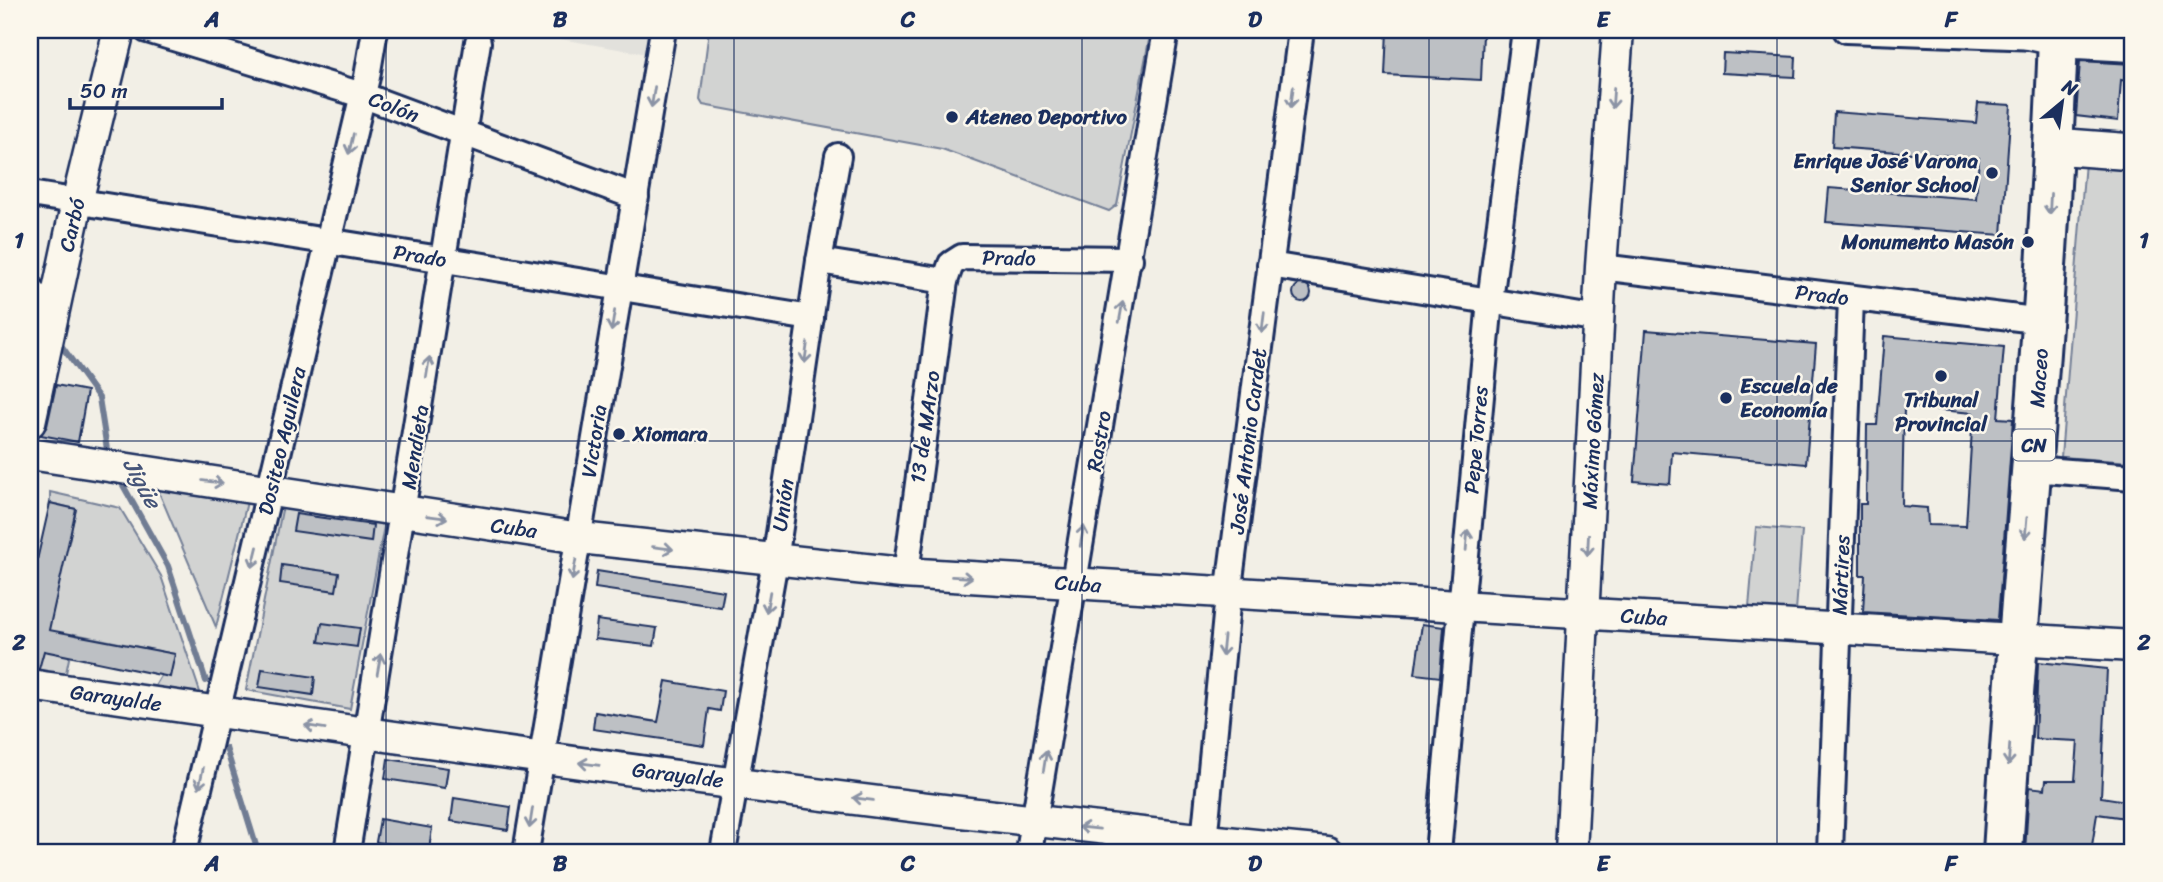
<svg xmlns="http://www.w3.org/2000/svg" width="2163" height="882" font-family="Sriracha,sans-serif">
<rect width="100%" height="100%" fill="#f2efe6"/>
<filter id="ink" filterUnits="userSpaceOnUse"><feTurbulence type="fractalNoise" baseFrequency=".0143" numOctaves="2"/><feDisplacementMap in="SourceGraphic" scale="14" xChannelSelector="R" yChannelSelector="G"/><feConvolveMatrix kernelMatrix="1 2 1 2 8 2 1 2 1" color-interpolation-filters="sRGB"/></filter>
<g filter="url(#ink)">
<!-- built -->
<polygon fill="#e2e1dc" points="509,30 658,30 653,55"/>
<!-- green -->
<g fill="#d2d3d2" stroke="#768198" stroke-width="2">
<polygon points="709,30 1151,30 1117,205 1109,211 942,149 703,105 700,100"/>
<polygon points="2085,162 2133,166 2133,462 2061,457"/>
<polygon points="153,478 249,494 216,627"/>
<polygon points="50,492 120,508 161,576 205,707 148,698 174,654 74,634 65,678 30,672 30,652 42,655 76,509 50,503"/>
<polygon points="284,500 386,515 350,709 246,690"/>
<polygon points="1756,527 1802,531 1796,611 1749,607"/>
</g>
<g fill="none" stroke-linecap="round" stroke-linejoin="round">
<!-- stream -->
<g stroke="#707b93" stroke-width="6">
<polyline points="30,317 42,327"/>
<polyline points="58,341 99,398 108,456"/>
<polyline points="119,478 168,566 206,681"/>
<polyline points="226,748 258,852"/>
</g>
</g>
<!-- building -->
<g fill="#bdc0c4" stroke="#1b2f5e" stroke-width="2" fill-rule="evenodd">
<polygon points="1387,30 1483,34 1481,80 1385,75"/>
<polygon points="1723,53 1796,57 1795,77 1722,73"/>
<polygon points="2080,61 2133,64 2133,82 2121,80 2118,121 2076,116"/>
<polygon points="1978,103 2011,105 2002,235 1826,222 1829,188 1976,199 1979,158 1832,147 1834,112 1976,123"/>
<circle cx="1302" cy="293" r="9"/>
<polygon points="1646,330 1816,344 1806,464 1672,452 1670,484 1634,481"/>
<path d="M1884 336 2004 347 1998 418 2013 419 1998 620 1863 612 1865 575H1860V504H1866L1867 425H1877ZM1904 407 1973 413 1966 526 1928 525 1927 508 1902 506Z"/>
<polygon points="56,385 87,391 78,442 41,435 47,426"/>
<polygon points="50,503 76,509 49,630 175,654 170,677 44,651 39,669 30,668 30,591"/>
<polygon points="296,514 373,525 371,542 293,531"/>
<polygon points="282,565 339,573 336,591 280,583"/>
<polygon points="597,571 724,591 721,607 595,588"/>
<polygon points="597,620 657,628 654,646 595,639"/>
<polygon points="322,623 360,628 357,647 319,642"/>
<polygon points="1422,624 1444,627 1440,677 1415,674"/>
<polygon points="2038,662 2107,669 2101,797 2133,802 2133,819 2097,814 2091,852 2025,852 2029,787 2045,789 2046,780 2075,780 2078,741 2035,739"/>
<polygon points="262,669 315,677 313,695 259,687"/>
<polygon points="666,681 723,691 720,711 709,709 704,745 593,729 595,712 658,722"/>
<polygon points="388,759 448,768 445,788 385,779"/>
<polygon points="454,798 511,807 508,830 451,821"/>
<polygon points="380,819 432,828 429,850 376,842"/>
</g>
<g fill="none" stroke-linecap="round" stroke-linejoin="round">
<defs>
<g id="minor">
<polyline points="147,30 362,95 636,197"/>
<polyline points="1846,30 2038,37"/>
<polyline points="30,194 811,318"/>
<polyline points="819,261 945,281 951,264 962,257 1130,259"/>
<polyline points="1270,265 1599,319"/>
<polyline points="1601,267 2043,321"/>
<polyline points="30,288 52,315"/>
<polyline points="2032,469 2133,477"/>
<polyline points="906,573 945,281"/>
<polyline points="184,852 367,77 375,30"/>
<polyline points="347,852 478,42"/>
<polyline points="526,852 663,30"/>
<polyline points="723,852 775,561 819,261 838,156"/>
<polyline points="1029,852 1166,30"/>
<polyline points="1203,852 1228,595 1301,30"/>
<polyline points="1438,852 1490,301 1525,30"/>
<polyline points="1830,852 1851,299"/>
</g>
<g id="tertiary">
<polyline points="30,422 77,202 119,30"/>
<polyline points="30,454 580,538 902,573 2133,646"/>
<path d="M30 685C461 747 893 810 1327 852"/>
<polyline points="1571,852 1601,267 1618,30"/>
</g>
<g id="secondary">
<polyline points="2022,30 2058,38"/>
<polyline points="2054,146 2133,152"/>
</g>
<path id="primary" d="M2003 852C2020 581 2048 310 2058 38L2133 42"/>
</defs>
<!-- minor casing -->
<use href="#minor" stroke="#1b2f5e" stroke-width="30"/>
<!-- tertiary casing -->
<use href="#tertiary" stroke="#1b2f5e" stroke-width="35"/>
<!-- secondary casing -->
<use href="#secondary" stroke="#1b2f5e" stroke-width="40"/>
<!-- primary casing -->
<use href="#primary" stroke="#1b2f5e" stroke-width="44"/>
<!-- minor -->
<use href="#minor" stroke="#fbf7ec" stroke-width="24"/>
<!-- tertiary -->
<use href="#tertiary" stroke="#fbf7ec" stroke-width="30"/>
<!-- secondary -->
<use href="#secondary" stroke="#fbf7ec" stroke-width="35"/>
<!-- primary -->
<use href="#primary" stroke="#fbf7ec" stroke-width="38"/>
</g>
<!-- one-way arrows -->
<defs><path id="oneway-shaft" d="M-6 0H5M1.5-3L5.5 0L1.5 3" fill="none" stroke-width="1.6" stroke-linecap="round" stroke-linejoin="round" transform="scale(1.75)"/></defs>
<g stroke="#8b93a5">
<use href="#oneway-shaft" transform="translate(653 97) rotate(99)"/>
<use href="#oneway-shaft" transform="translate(1292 97) rotate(97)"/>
<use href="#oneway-shaft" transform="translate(1613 98) rotate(94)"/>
<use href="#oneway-shaft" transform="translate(351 144) rotate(103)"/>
<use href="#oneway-shaft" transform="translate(2050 204) rotate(93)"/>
<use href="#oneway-shaft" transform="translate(1121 312) rotate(-80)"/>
<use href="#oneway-shaft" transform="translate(613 321) rotate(99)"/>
<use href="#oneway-shaft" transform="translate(1263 323) rotate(97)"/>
<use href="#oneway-shaft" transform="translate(806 353) rotate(98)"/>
<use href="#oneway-shaft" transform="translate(428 367) rotate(-81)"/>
<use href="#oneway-shaft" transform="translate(213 482) rotate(8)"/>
<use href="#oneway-shaft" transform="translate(437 517) rotate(8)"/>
<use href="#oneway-shaft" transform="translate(2026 528) rotate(95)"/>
<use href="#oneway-shaft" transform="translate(1082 536) rotate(-80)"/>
<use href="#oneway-shaft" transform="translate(1467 540) rotate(-85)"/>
<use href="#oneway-shaft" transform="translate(1588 545) rotate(93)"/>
<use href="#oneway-shaft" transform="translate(663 548) rotate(7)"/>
<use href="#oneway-shaft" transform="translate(255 557) rotate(104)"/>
<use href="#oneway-shaft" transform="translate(574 570) rotate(100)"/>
<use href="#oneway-shaft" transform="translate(962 577) rotate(3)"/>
<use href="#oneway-shaft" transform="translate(768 602) rotate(100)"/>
<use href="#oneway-shaft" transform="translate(1223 646) rotate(96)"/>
<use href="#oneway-shaft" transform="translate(379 664) rotate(-80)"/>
<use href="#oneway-shaft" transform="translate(315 727) rotate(-171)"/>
<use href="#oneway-shaft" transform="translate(2009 755) rotate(94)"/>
<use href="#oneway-shaft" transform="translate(1045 761) rotate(-81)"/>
<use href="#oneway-shaft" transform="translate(589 764) rotate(-173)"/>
<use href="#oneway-shaft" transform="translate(201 778) rotate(103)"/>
<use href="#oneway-shaft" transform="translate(863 799) rotate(-172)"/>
<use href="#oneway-shaft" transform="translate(531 818) rotate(99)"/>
<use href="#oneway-shaft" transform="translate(1089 828) rotate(-174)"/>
</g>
</g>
<!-- grid -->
<path fill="none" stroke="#1b2f5e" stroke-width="2" stroke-opacity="0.55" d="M386 30V852M734 30V852M1082 30V852M1429 30V852M1777 30V852M30 441H2133"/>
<!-- markers -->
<g fill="#1b2f5e" stroke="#fbf7ec" stroke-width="2.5">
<circle cx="952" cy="117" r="7"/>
<circle cx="1992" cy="173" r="7"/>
<circle cx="2028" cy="242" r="7"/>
<circle cx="1941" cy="376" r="7"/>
<circle cx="1726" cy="398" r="7"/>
<circle cx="619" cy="434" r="7"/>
</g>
<g text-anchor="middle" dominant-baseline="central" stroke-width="5" stroke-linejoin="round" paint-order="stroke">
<!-- shield labels -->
<rect fill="#fbf7ec" stroke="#5e6b89" stroke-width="2" x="2013" y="429.5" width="42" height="31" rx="5"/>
<g font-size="19" font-weight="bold" fill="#1b2f5e">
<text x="2034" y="445">CN</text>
</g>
<!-- street labels -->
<g font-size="21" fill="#1b2f5e" stroke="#fbf7ec">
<text transform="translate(394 107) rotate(21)">Colón</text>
<text transform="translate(72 225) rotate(-77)">Carbó</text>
<text transform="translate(420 256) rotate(9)">Prado</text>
<text transform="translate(1009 258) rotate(1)">Prado</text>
<text transform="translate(1822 295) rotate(7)">Prado</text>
<text transform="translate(2039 378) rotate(-86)">Maceo</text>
<text transform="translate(925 427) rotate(-82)">13 de MArzo</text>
<text transform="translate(1476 440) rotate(-85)">Pepe Torres</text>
<text transform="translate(282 441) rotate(-77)">Dositeo Aguilera</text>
<text transform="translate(594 441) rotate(-81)">Victoria</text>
<text transform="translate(1099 441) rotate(-80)">Rastro</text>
<text transform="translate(1248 441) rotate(-83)">José Antonio Cardet</text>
<text transform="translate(1593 441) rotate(-87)">Máximo Gómez</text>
<text transform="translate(415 447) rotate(-81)">Mendieta</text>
<text transform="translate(783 505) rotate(-82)">Unión</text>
<text transform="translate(514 528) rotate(8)">Cuba</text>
<text transform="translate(1841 575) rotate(-88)">Mártires</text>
<text transform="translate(1078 584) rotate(4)">Cuba</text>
<text transform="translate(1644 617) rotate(4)">Cuba</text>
<text transform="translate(116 698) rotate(8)">Garayalde</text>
<text transform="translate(678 775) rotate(7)">Garayalde</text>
</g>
<!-- poi labels -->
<g font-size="21" font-weight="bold" fill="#1b2f5e" stroke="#fbf7ec" text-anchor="start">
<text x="966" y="117">Ateneo Deportivo</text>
<text x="1978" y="161" text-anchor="end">Enrique José Varona<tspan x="1978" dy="24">Senior School</tspan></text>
<text x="2014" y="242" text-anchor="end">Monumento Masón</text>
<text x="1740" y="386">Escuela de<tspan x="1740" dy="24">Economía</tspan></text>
<text x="1941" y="400" text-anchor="middle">Tribunal<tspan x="1941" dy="24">Provincial</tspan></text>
<text x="633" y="434">Xiomara</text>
</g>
<!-- water labels -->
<g font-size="23" font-style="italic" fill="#465579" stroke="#fbf7ec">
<text transform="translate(142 483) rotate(61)">Jigüe</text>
</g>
</g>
<!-- margin -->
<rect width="2163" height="882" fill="none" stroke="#fbf7ec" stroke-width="77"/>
<!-- north arrow -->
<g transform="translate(2062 102) rotate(29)" stroke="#fbf7ec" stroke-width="5" paint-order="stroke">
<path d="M0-5L12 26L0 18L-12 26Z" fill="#1b2f5e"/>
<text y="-10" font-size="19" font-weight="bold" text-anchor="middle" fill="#1b2f5e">N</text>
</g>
<!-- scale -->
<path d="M70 98v10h152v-10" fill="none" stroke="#1b2f5e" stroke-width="3.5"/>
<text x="80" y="98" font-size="21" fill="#1b2f5e" stroke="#fbf7ec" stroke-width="5" paint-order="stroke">50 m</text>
<rect x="38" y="38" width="2086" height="806" fill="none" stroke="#1b2f5e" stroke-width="2.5"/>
<g font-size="23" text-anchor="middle" font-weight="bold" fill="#1b2f5e">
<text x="212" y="27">A</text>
<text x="560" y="27">B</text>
<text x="908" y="27">C</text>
<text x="1255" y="27">D</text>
<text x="1603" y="27">E</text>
<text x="1951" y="27">F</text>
<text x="19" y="248">1</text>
<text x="2144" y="248">1</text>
<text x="19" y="650">2</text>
<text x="2144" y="650">2</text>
<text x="212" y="871">A</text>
<text x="560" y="871">B</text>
<text x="908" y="871">C</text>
<text x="1255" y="871">D</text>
<text x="1603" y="871">E</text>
<text x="1951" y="871">F</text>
</g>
</svg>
